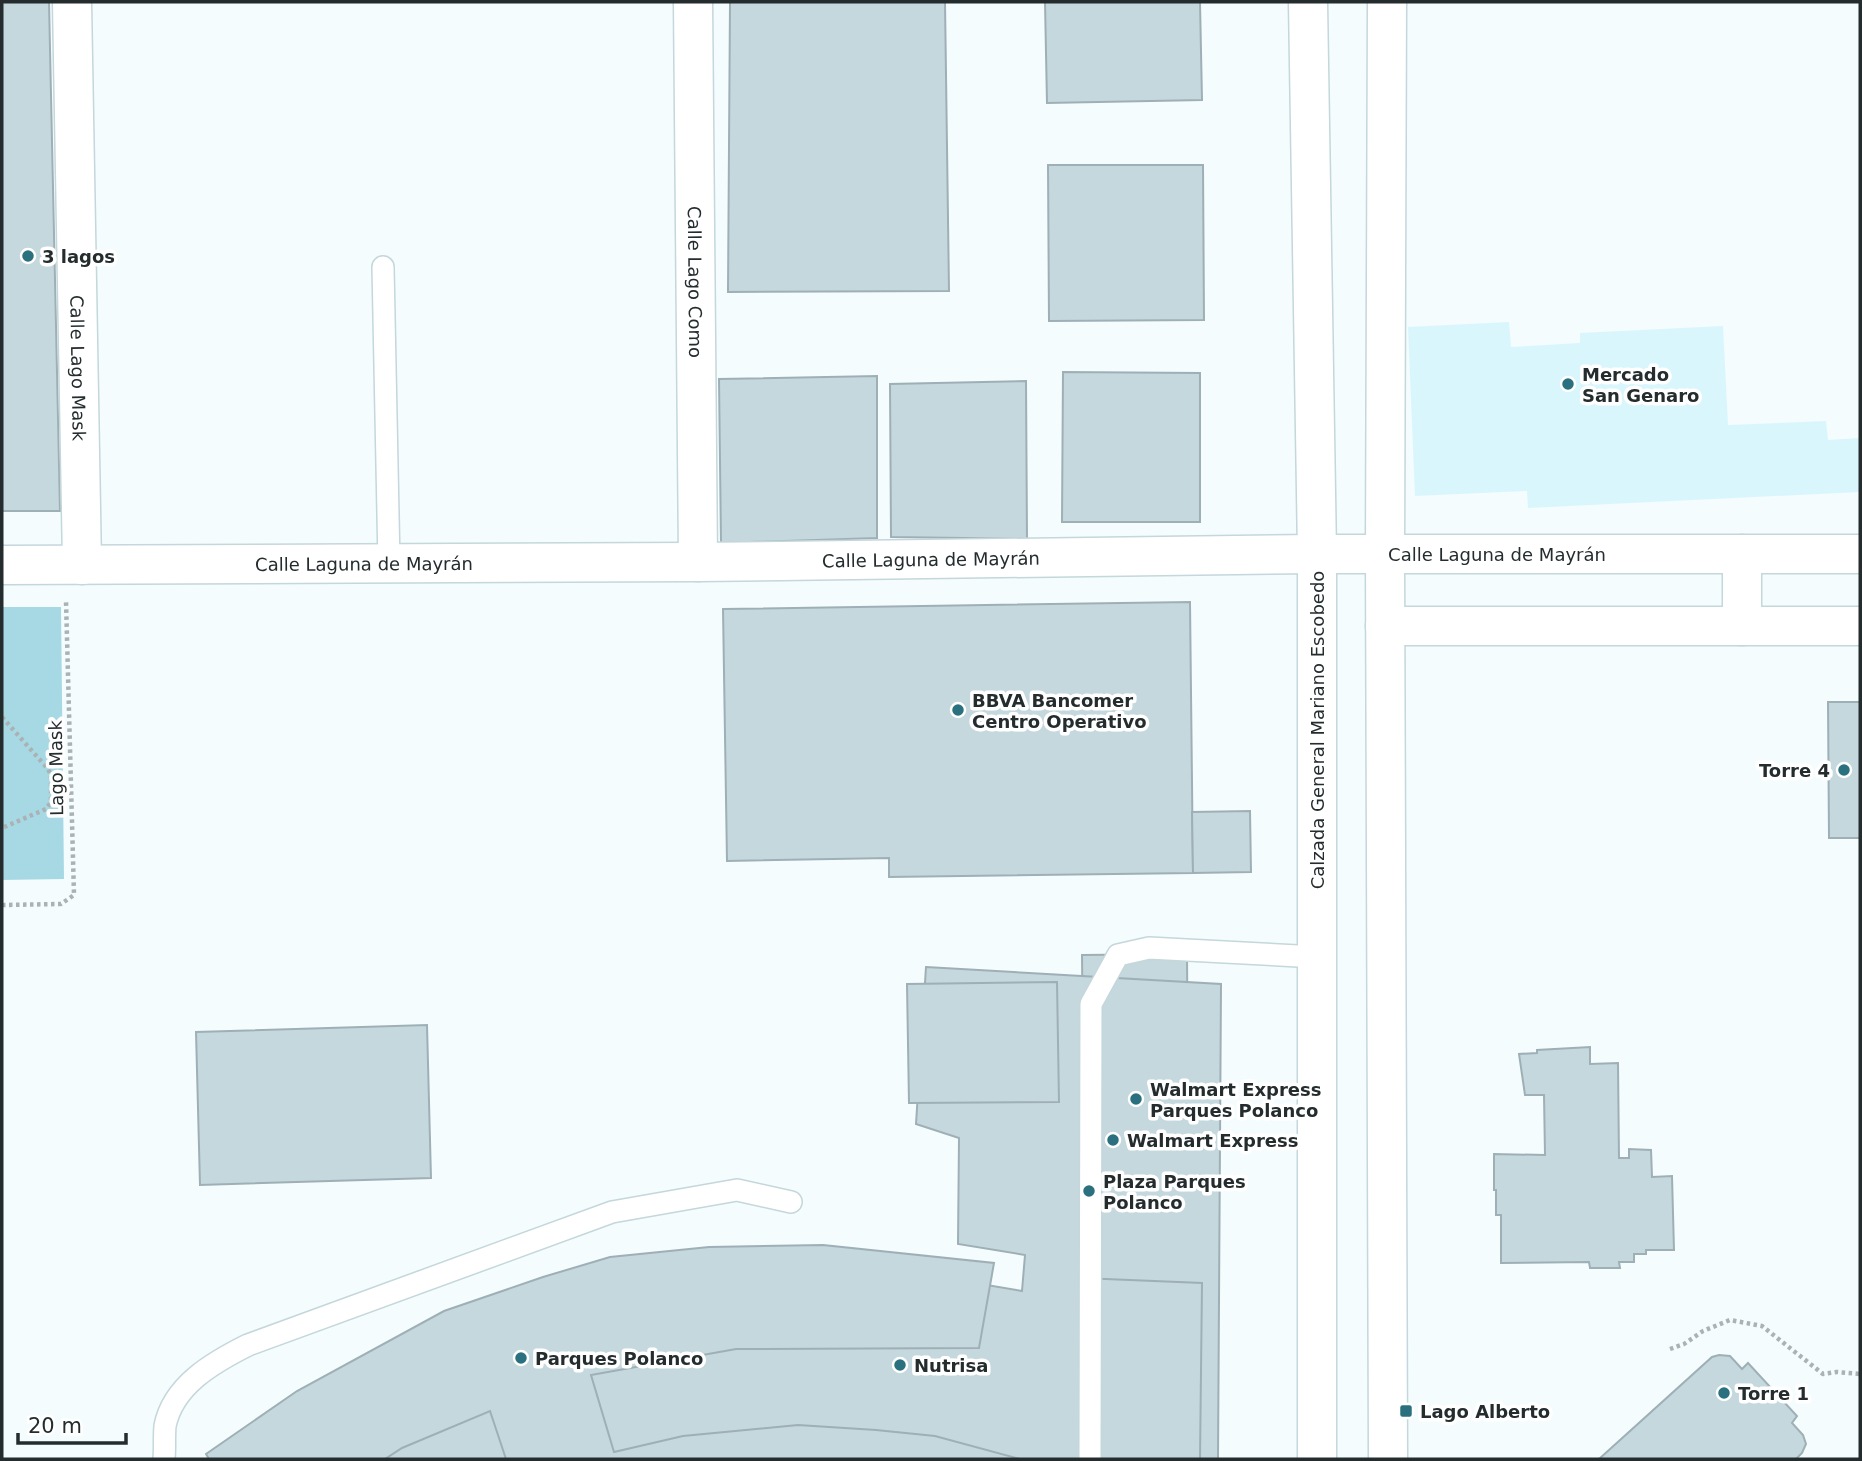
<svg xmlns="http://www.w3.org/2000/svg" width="1862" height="1461" font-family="'DejaVu Sans',sans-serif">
<rect width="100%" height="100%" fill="#f4fcfe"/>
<!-- built -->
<polygon fill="#d9f6fd" points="1509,322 1511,347 1580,343 1580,333 1723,326 1728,425 1826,421 1828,440 1860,438 1860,492 1528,508 1527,491 1415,496 1408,327"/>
<!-- green -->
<polygon fill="#a7d9e5" points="2,607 61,607 64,879 2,880"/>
<!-- building -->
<g fill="#c5d8dd" stroke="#9eb0b5" stroke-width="2">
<polygon points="2,2 49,2 60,511 2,511"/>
<polygon points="730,2 945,2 949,291 728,292"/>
<polygon points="1045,2 1200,2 1202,100 1047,103"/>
<polygon points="1048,165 1203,165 1204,320 1049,321"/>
<polygon points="1063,372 1200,373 1200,522 1062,522"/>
<polygon points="877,376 877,538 721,543 719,379"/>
<polygon points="1026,381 1027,539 891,537 890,384"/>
<polygon points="1190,602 1193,873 889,877 889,858 727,861 723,609"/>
<polygon points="1828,702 1860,702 1860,838 1829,838"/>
<polygon points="1250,811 1251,872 1193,873 1192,812"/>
<polygon points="1187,954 1189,1243 1085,1245 1082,955"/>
<polygon points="926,967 1221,984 1218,1459 255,1459 272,1447 452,1344 587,1299 710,1275 837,1270 951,1279 1022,1291 1025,1255 958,1244 959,1138 916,1124"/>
<polygon points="1057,982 1059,1102 909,1103 907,984"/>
<polygon points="427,1025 431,1178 200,1185 196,1032"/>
<polygon points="1590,1047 1590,1064 1618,1063 1619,1158 1629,1158 1629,1149 1651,1150 1652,1177 1672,1176 1674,1250 1646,1250 1646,1254 1634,1254 1634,1262 1619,1262 1620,1268 1590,1268 1589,1262 1501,1263 1501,1215 1496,1215 1496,1190 1494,1190 1494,1154 1545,1155 1544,1095 1525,1095 1519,1054 1537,1053 1537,1050"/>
<polygon points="823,1245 994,1263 979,1348 736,1349 591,1375 614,1452 683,1436 798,1425 876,1430 935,1436 1020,1459 506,1459 490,1411 402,1448 385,1459 209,1459 206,1454 297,1391 444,1311 543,1277 610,1257 709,1247"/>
<polygon points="1081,1278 1202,1283 1200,1459 1087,1459"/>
<polygon points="1719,1355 1730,1356 1742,1369 1748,1363 1797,1416 1792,1423 1803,1435 1806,1444 1802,1453 1796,1459 1599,1459 1712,1357"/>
</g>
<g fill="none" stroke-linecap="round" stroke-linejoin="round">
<defs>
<g id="lane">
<polyline points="383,267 389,564"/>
<path d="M164 1459C165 1449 164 1437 165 1426 173 1385 214 1362 248 1345L612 1212 737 1190 791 1202"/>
<polyline points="1090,1459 1091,1004 1118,955 1149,948 1317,957"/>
</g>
<g id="street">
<path id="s1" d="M72 2 82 565"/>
<path id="s2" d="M693 2 698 562"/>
<path id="s3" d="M2 565 698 562 1317 554"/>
</g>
<g id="secondary">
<polyline points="1308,2 1317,554 1317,1459"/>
<polyline points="1387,2 1385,554 1388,1459"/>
<path id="s4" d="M1317 554H1860"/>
<polyline points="1385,626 1860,626"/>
<polyline points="1742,626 1742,554"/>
</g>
</defs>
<!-- lane casing -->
<use href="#lane" stroke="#c4d7db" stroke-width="24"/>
<!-- street casing -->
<use href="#street" stroke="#c4d7db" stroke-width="41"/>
<!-- secondary casing -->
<use href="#secondary" stroke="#c4d7db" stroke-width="41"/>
<!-- path -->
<g stroke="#aab2b4" stroke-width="4.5" stroke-dasharray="3.5 3.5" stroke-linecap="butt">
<polyline points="2,717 48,769 51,775 51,802 46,809 2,828"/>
<polyline points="2,905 61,904 74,895 66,601"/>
<polyline points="1670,1349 1684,1344 1703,1331 1730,1320 1762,1326 1823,1374 1837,1372 1860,1374"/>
</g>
<!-- lane -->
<use href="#lane" stroke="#fff" stroke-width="21"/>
<!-- street -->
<use href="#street" stroke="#fff" stroke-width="38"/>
<!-- secondary -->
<use href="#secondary" stroke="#fff" stroke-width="38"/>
</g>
<!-- markers -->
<g fill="#2b707f" stroke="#fff" stroke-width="2.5">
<circle cx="28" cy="256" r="7"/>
<circle cx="1568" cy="384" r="7"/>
<circle cx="958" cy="710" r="7"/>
<circle cx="1844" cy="770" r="7"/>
<circle cx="1136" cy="1099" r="7"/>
<circle cx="1113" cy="1140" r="7"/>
<circle cx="1089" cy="1191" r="7"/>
<circle cx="521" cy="1358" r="7"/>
<circle cx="900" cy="1365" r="7"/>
<circle cx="1724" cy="1393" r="7"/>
<rect x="1399" y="1404" width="14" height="14" rx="3.5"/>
</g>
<g text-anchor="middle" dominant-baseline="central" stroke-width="7" stroke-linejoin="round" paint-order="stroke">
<!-- poi labels -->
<g font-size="18" font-weight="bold" fill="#242c2e" stroke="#fff" text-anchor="start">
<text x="42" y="256">3 lagos</text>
<text x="1582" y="374">Mercado<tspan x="1582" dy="21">San Genaro</tspan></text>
<text x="972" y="700">BBVA Bancomer<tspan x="972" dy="21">Centro Operativo</tspan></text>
<text x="1830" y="770" text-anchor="end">Torre 4</text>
<text x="1150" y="1089">Walmart Express<tspan x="1150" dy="21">Parques Polanco</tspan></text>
<text x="1127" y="1140">Walmart Express</text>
<text x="1103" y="1181">Plaza Parques<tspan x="1103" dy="21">Polanco</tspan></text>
<text x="535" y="1358">Parques Polanco</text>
<text x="914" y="1365">Nutrisa</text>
<text x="1738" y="1393">Torre 1</text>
<text x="1420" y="1411">Lago Alberto</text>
</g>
<!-- street labels -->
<g font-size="18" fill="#242c2e" stroke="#fff">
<text stroke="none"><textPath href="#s2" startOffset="280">Calle Lago Como</textPath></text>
<text stroke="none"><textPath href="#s1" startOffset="366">Calle Lago Mask</textPath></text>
<text stroke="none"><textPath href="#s4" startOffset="180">Calle Laguna de Mayrán</textPath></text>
<text stroke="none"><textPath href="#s3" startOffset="929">Calle Laguna de Mayrán</textPath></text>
<text stroke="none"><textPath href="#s3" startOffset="362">Calle Laguna de Mayrán</textPath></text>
<text transform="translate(1317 730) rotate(-90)">Calzada General Mariano Escobedo</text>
<text transform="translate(56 768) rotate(-91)">Lago Mask</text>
</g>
</g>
<!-- border -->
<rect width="1862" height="1461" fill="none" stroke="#242c2e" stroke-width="7"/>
<!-- scale -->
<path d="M18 1433v10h108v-10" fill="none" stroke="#242c2e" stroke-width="3.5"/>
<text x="28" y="1433" font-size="21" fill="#242c2e" stroke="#ffffff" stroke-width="5" paint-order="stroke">20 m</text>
</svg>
